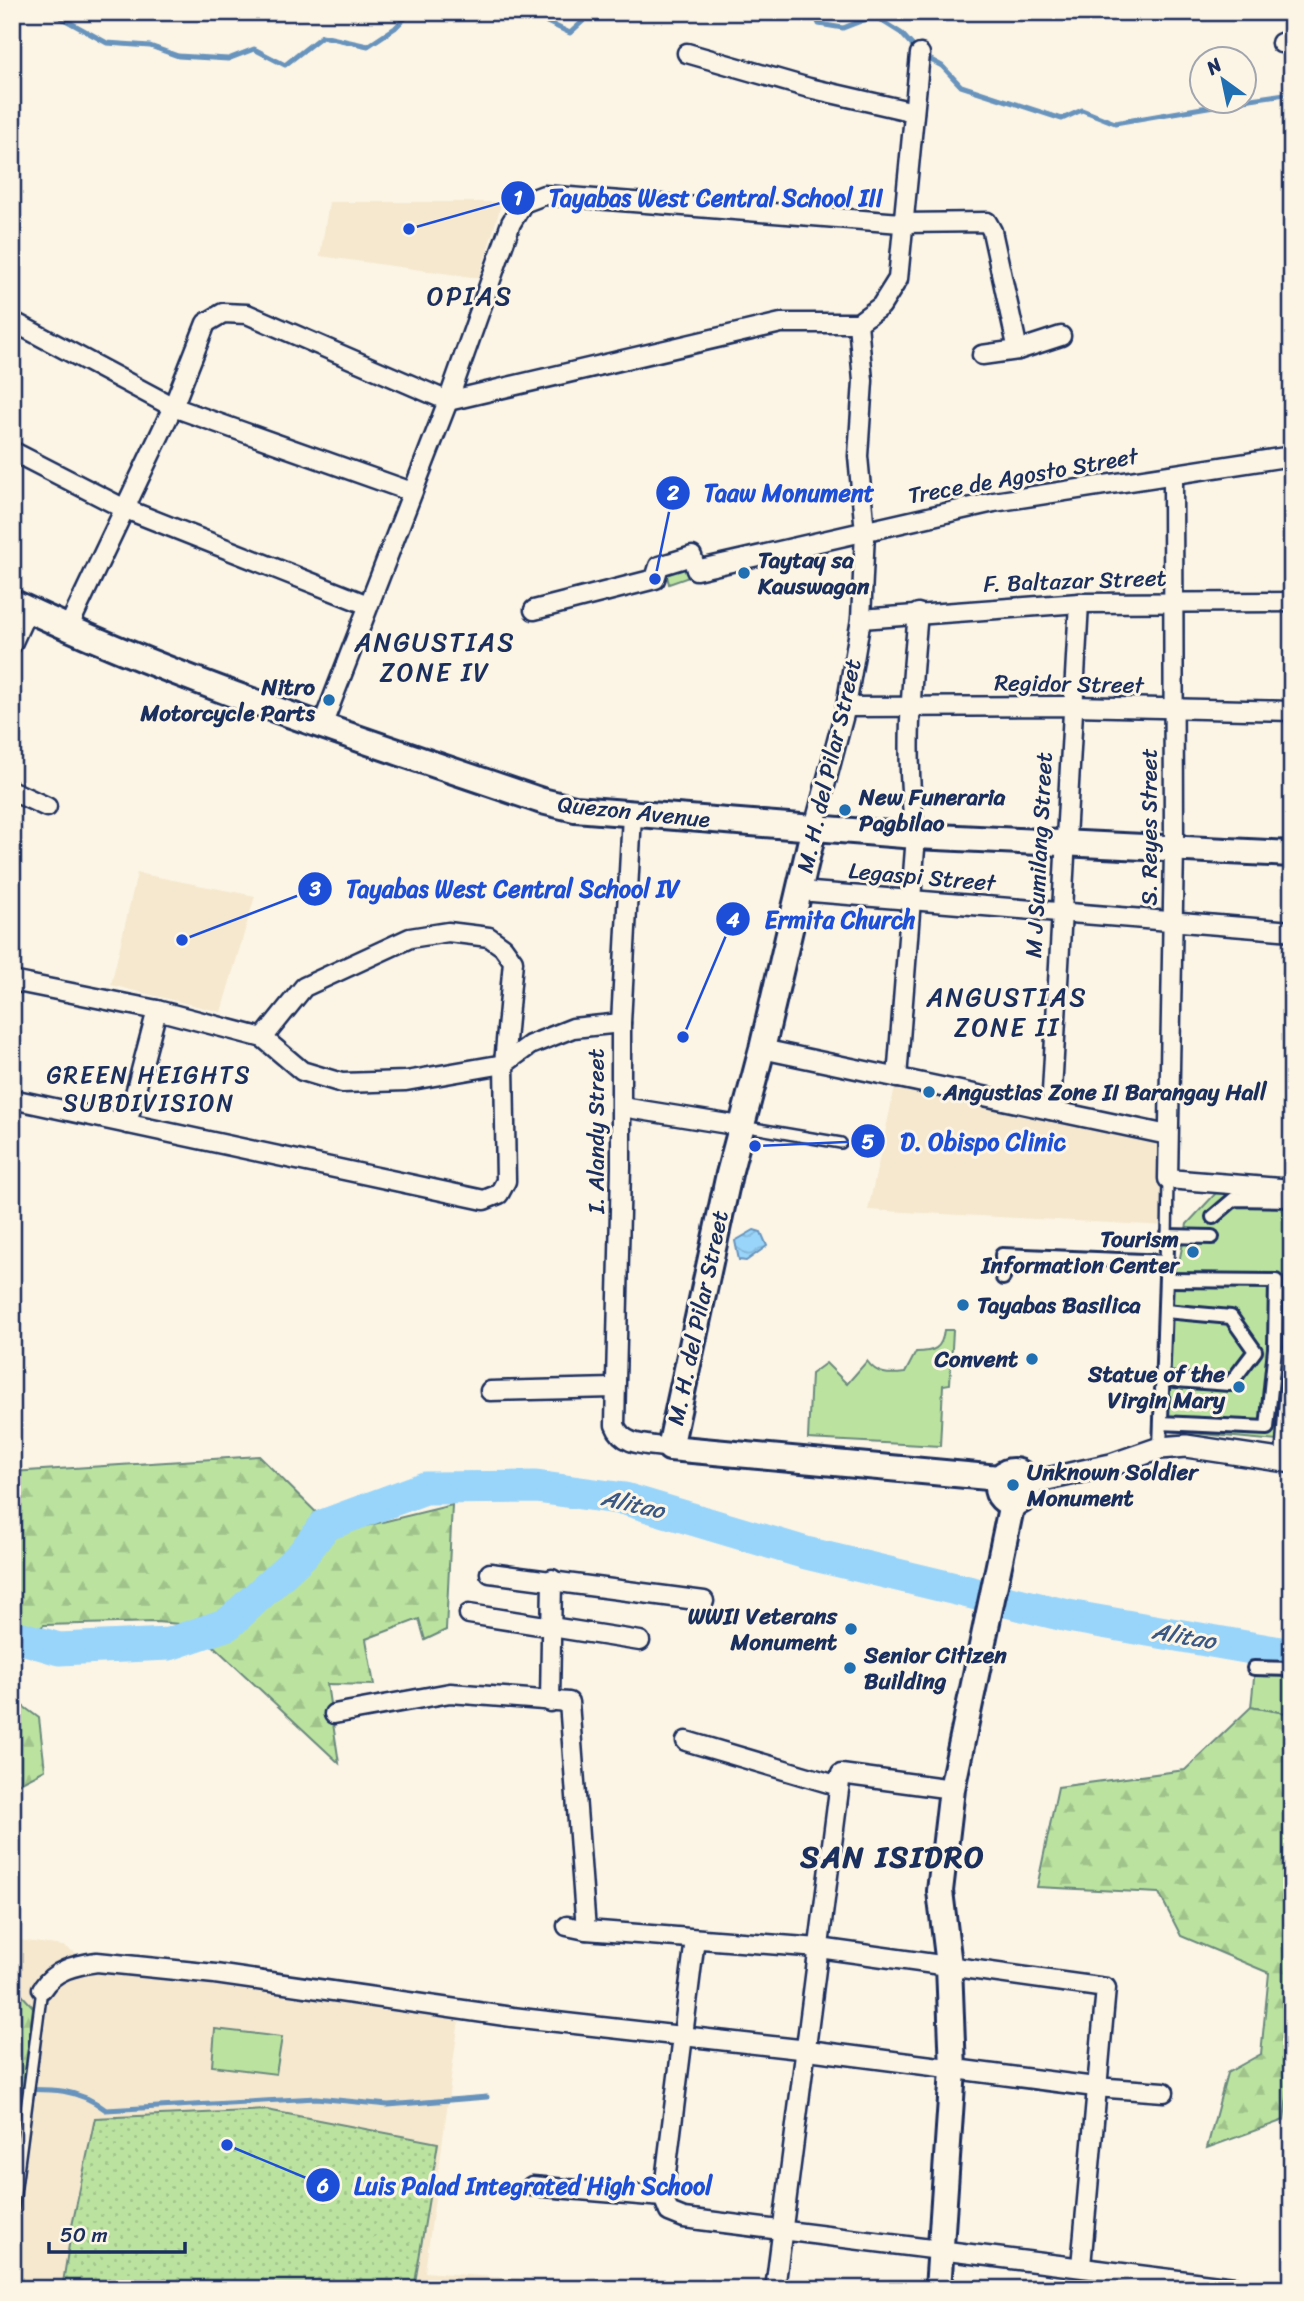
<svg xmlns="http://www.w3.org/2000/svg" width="1304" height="2301" font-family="Sriracha,sans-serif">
<defs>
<pattern id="grass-dots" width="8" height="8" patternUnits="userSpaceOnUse" patternTransform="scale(1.75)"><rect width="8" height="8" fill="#bbe39f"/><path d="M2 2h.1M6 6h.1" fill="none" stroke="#a0c38b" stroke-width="1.8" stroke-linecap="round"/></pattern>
<pattern id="forest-firs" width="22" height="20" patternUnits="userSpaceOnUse" patternTransform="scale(1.75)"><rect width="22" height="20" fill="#bbe39f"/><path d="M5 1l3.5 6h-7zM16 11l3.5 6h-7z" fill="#a0c38b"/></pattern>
<pattern id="water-waves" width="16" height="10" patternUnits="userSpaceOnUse" patternTransform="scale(1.75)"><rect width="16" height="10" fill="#99d5fa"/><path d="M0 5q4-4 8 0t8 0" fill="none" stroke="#83b7d9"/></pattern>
</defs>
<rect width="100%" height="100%" fill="#fcf5e5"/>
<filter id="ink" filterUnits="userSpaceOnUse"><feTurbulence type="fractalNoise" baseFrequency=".0143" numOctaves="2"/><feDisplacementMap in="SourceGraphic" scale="14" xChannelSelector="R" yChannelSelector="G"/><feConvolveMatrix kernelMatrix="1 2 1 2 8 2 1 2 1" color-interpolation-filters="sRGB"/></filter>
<g filter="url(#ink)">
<!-- built -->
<g fill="#f5e8ce">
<polygon points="329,202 502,202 479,278 320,256"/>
<polygon points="137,873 255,896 221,1012 111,985"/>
<polygon points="897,1078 1168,1135 1168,1226 868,1210"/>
<polygon points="12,1939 63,1946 107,1969 459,2019 425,2272 577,2283 577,2289 12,2289"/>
</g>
<!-- grass -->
<polygon fill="url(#grass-dots)" stroke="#6b897e" stroke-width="2" points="267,2110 438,2143 414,2289 62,2289 72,2226 95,2118"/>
<!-- forest -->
<g fill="url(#forest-firs)" stroke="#6b897e" stroke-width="2">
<polygon points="259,1456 337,1533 452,1505 446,1630 425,1640 419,1619 366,1639 374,1685 327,1684 339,1763 191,1625 156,1622 44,1625 12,1650 12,1472"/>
<polygon points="12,1698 39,1718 45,1770 12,1787"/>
<polygon points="1251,1707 1292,1714 1292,2059 1284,2120 1207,2148 1227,2073 1261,2054 1269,1973 1181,1936 1159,1893 1037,1887 1058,1787 1185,1770"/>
<polygon points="20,1993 33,2007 22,2097 12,2103 12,2001"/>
</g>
<!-- green -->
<g fill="#bbe39f" stroke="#6b897e" stroke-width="2">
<polygon points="687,561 692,576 669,584 665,568"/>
<polygon points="1216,1193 1292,1195 1292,1265 1288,1265 1277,1441 1160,1430 1167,1262 1179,1262 1187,1224"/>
<path d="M944 1330H953L950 1384 943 1385 940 1446 808 1439 811 1374 826 1363 847 1384 867 1361C877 1375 889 1375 905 1373L916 1352C934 1352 942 1349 944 1330Z"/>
<polygon points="1257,1650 1292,1655 1292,1714 1251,1707"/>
<polygon points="215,2029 282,2037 276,2074 212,2066"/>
</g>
<!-- water -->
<polygon fill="url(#water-waves)" stroke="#6793bc" stroke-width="2" points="754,1230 761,1232 767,1246 746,1261 739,1260 735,1241"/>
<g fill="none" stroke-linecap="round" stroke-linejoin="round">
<!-- stream -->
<g stroke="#6793bc" stroke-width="5">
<polyline points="51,12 107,43 150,46 178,56 228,59 254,49 285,65 322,36 368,46 395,28 411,12"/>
<polyline points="526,12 570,33 593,12"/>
<polyline points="814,12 819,24 843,28 874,16 901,33 920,54 942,66 961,86 1062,119 1082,110 1115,123 1237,102"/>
<polyline points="1244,100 1292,93"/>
<path d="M12 2090C48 2089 76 2087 106 2110L316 2098 388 2105 487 2097"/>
</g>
<!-- river -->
<polyline stroke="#99d5fa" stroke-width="33" points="12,1635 59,1649 169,1644 228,1624 303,1554 325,1525 425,1488 536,1487 625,1499 806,1553 1068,1616 1292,1655"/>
<defs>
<g id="service">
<polyline points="742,1126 841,1143"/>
<polyline points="1167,1240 1168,1179"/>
<polyline points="12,2217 42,1989"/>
</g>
<g id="pedestrian">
<polyline points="1213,1217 1234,1199 1292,1200"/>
<polyline points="1167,1236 1212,1237"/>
<polyline points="1003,1278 1002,1255 1167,1262"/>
<polyline points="1162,1379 1230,1384 1255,1351 1231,1317 1165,1311"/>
<polyline points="1161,1423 1267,1428 1275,1348 1276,1281 1166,1280"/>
<polyline points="1160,1448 1167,1248"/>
<polyline points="1254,1668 1292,1669"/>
</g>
<g id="minor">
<polyline points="1281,43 1292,39"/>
<polyline points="687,53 809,88 914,112"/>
<polyline points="12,321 173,407 412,492"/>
<polyline points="982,355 1018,350 1061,336"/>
<polyline points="12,451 123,508 368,605"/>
<polyline points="1173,475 1174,848 1168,1179 1292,1189"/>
<polyline points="534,610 655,579 659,566 692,556 696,570 994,502 1292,456"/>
<polyline points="861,619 1079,603 1292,602"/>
<polyline points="68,628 173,407 206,323 223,313 247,314 448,401 781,323 858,323 881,306 898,279 920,54"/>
<polyline points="12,644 28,609"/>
<polyline points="846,707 1073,706 1292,711"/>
<polyline points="322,726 448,401 511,223 523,203 544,195 901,223 987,222 992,231 1018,350"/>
<polyline points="12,791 47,807"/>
<path d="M632 815 621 1023V1168L615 1425C623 1447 648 1444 670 1448"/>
<polyline points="814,827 846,707 861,619 865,532 858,456 863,381 858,323"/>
<polyline points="800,891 1292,931"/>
<polyline points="12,981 157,1010 263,1038 302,1071 342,1083 406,1081 504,1064 530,1045 573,1028 621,1023"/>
<polyline points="762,1049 1168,1135"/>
<path d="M897 1078 916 836C904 761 911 688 918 613"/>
<polyline points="12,1099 484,1200 499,1194 506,1181 504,1064 513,961 503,947 489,937 448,932 410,938 304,987 263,1038"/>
<polyline points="622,1107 740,1126"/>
<polyline points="1051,1110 1079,603"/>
<polyline points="127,1124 157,1010"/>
<polyline points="490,1391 614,1388"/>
<polyline points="1285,1461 1292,1353"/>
<polyline points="490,1573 704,1601"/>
<polyline points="469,1614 640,1641"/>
<polyline points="550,1702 552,1579"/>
<polyline points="334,1714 450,1693 569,1702 586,1930"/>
<polyline points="686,1741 839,1786"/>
<polyline points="567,1926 586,1930 819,1948 1106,1988 1081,2266"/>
<polyline points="695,1939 663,2197 669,2212 684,2218 1250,2289"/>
<path d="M42 1989C54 1970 75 1965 97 1962L215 1974 512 2017 808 2050 1095 2087 1164 2092"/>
<polyline points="532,2186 663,2197"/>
<polyline points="775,2289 841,1774 952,1789"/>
</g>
<polyline id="tertiary" points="1029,1483 1111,1465 1160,1448 1186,1446 1292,1462"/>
<g id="secondary">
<path d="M12 602C180 682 366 741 542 801L575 809 916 836 1292 854"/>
<polyline points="814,827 762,1049 729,1174 670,1448 999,1478"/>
<circle cx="1013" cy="1487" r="16"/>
<polyline points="938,2289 953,2070 949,1965 940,1891 952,1789 1012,1503"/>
</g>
</defs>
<!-- service casing -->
<use href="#service" stroke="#1b2f5e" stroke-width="14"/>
<!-- pedestrian casing -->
<use href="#pedestrian" stroke="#1b2f5e" stroke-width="18"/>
<!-- minor casing -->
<use href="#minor" stroke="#1b2f5e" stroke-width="23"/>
<!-- tertiary casing -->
<use href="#tertiary" stroke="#1b2f5e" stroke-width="26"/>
<!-- secondary casing -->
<use href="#secondary" stroke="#1b2f5e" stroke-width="30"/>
<!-- service -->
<use href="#service" stroke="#fcf5e5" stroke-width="9"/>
<!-- pedestrian -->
<use href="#pedestrian" stroke="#fcf5e5" stroke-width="12"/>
<!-- minor -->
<use href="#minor" stroke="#fcf5e5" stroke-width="18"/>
<!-- tertiary -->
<use href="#tertiary" stroke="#fcf5e5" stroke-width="21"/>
<!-- secondary -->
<use href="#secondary" stroke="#fcf5e5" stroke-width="24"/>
</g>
</g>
<!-- markers -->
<g fill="#1f6fb2" stroke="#fcf5e5" stroke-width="2.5">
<circle cx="744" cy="573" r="7"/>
<circle cx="329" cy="700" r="7"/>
<circle cx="845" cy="810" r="7"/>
<circle cx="929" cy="1092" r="7"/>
<circle cx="1193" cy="1252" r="7"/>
<circle cx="963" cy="1305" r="7"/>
<circle cx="1032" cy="1359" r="7"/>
<circle cx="1239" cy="1387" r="7"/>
<circle cx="1013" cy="1485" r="7"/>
<circle cx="851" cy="1629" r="7"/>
<circle cx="850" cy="1668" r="7"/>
</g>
<g text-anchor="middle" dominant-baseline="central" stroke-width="6" stroke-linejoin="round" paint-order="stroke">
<!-- street labels -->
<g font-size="23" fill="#1b2f5e" stroke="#fcf5e5">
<text transform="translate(1023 476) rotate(-10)">Trece de Agosto Street</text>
<text transform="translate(1075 581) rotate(-2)">F. Baltazar Street</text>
<text transform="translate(1069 684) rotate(1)">Regidor Street</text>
<text transform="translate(829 766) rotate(-77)">M. H. del Pilar Street</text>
<text transform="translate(634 812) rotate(6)">Quezon Avenue</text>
<text transform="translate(1149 827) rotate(-90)">S. Reyes Street</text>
<text transform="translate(1039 855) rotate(-87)">M J Sumilang Street</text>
<text transform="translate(922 877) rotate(5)">Legaspi Street</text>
<text transform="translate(596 1131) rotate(-90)">I. Alandy Street</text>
<text transform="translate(698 1318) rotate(-78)">M. H. del Pilar Street</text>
</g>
<!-- poi labels -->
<g font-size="23" font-weight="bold" fill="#1b2f5e" stroke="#fcf5e5" text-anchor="start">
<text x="758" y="560">Taytay sa<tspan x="758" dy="26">Kauswagan</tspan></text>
<text x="315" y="687" text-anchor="end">Nitro<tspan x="315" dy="26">Motorcycle Parts</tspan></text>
<text x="859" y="797">New Funeraria<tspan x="859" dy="26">Pagbilao</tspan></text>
<text x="943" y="1092">Angustias Zone II Barangay Hall</text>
<text x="1179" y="1239" text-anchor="end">Tourism<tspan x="1179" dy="26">Information Center</tspan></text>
<text x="977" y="1305">Tayabas Basilica</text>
<text x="1018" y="1359" text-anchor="end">Convent</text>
<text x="1225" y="1374" text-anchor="end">Statue of the<tspan x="1225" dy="26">Virgin Mary</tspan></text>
<text x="1027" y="1472">Unknown Soldier<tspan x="1027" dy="26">Monument</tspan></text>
<text x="837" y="1616" text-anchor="end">WWII Veterans<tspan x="837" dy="26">Monument</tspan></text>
<text x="864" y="1655">Senior Citizen<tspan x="864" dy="26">Building</tspan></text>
</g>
<!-- neighbourhood labels -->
<g font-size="24" letter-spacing="2" fill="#1b2f5e" stroke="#fcf5e5">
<text x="149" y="1075">GREEN HEIGHTS<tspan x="149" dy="28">SUBDIVISION</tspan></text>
</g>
<!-- water labels -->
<g font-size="24" font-style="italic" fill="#3a5885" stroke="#fcf5e5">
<text transform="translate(633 1504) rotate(13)">Alitao</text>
<text transform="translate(1184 1636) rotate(10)">Alitao</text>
</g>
<!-- quarter labels -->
<g font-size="26" letter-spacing="2" fill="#1b2f5e" stroke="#fcf5e5">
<text x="470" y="296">OPIAS</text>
<text x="435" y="642">ANGUSTIAS<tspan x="435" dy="30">ZONE IV</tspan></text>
<text x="1007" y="997">ANGUSTIAS<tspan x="1007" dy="30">ZONE II</tspan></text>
</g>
<!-- district labels -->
<g font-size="30" font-weight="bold" letter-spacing="2" fill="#1b2f5e" stroke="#fcf5e5">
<text x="893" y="1857">SAN ISIDRO</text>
</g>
</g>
<!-- callouts -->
<path fill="none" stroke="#1d4ed8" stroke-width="2.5" d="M409 229L518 198M655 579L673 493M182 940L315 889M683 1037L733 919M755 1146L868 1141M227 2145L323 2185"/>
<g fill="#1d4ed8" stroke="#fcf5e5" stroke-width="2.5">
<circle cx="409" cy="229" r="7"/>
<circle cx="655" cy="579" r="7"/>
<circle cx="182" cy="940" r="7"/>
<circle cx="683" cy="1037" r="7"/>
<circle cx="755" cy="1146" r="7"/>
<circle cx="227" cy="2145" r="7"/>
<circle cx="518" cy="198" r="18"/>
<circle cx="673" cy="493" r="18"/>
<circle cx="315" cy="889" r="18"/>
<circle cx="733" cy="919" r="18"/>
<circle cx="868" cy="1141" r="18"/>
<circle cx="323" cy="2185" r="18"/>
</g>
<g font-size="21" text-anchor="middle" font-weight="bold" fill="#fff">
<text x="518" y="205">1</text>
<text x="673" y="500">2</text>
<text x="315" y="896">3</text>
<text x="733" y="927">4</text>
<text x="868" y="1149">5</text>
<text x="323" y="2193">6</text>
</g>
<g font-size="24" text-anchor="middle" font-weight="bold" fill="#1d4ed8" stroke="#fcf5e5" stroke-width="6" stroke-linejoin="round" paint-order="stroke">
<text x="716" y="206">Tayabas West Central School III</text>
<text x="789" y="501">Taaw Monument</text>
<text x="513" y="897">Tayabas West Central School IV</text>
<text x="840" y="928">Ermita Church</text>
<text x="983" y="1150">D. Obispo Clinic</text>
<text x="533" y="2194">Luis Palad Integrated High School</text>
</g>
<!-- margin -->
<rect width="1304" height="2301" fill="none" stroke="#fcf5e5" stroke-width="42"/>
<rect x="21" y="21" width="1262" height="2259" fill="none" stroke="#1b2f5e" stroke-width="2.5" filter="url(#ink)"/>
<!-- north arrow -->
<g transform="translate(1223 80) rotate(327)"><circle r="33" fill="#fcf5e5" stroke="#a2a6af" stroke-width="2"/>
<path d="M0-5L12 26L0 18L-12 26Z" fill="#1f6fb2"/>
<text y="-10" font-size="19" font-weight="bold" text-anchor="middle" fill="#1b2f5e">N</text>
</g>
<!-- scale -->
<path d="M49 2242v10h136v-10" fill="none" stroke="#1b2f5e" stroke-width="3.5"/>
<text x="60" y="2242" font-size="21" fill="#1b2f5e" stroke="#fcf5e5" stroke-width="5" paint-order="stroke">50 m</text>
</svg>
